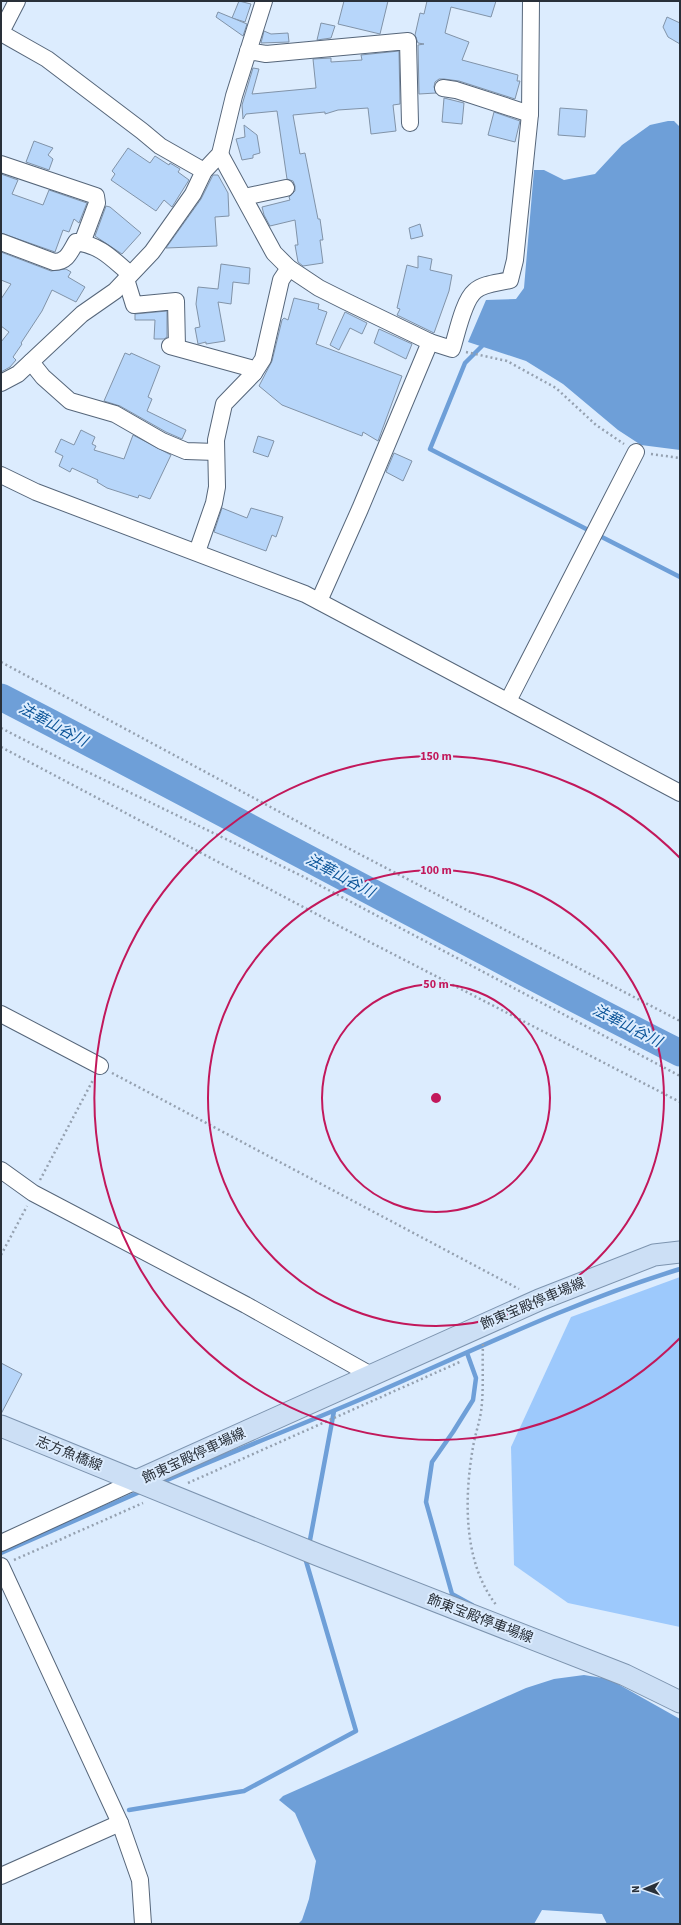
<svg xmlns="http://www.w3.org/2000/svg" width="681" height="1925" font-family="'Source Sans 3','Noto Sans JP',sans-serif">
<rect width="100%" height="100%" fill="#dcecfe"/>
<!-- green -->
<polygon fill="#9dc9fc" points="680,1277 680,1627 568,1603 514,1565 511,1447 571,1317"/>
<!-- water -->
<g fill="#6e9fd8">
<polygon points="668,121 674,121 680,127 680,450 641,445 618,430 563,384 526,361 468,342 486,300 516,299 524,288 534,170 544,170 564,180 595,174 622,145 650,125"/>
<polygon points="584,1675 609,1679 680,1719 680,1924 607,1924 602,1914 542,1910 534,1924 298,1924 302,1920 309,1899 316,1861 295,1813 279,1800 283,1796 526,1688 554,1679"/>
</g>
<g fill="none" stroke-linecap="round" stroke-linejoin="round">
<!-- stream -->
<g stroke="#6e9fd8" stroke-width="4.5">
<polyline points="485,343 465,363 430,449 680,577"/>
<polyline points="467,1353 476,1378 473,1400 453,1432 432,1462 426,1502 452,1594 472,1605"/>
<path d="M160 1483C233 1451 307 1423 380 1391 478 1348 578 1300 680 1269"/>
<polyline points="310,1540 334,1411"/>
<polyline points="1,1553 142,1491"/>
<polyline points="129,1810 244,1791 356,1731 306,1561"/>
</g>
<!-- river -->
<path stroke="#6e9fd8" stroke-width="27" d="M1 697C228 814 452 937 680 1053"/>
</g>
<!-- building -->
<g fill="#b7d6fa" stroke="#8193a8">
<polygon points="239,1 251,4 245,22 232,18"/>
<polygon points="344,1 388,1 380,34 338,24"/>
<polygon points="427,1 496,1 491,17 451,7 445,33 469,42 462,60 518,75 517,81 520,81 515,99 459,81 444,79 439,79 435,82 434,87 436,93 419,94 418,45 424,44 418,43 415,35 420,13 424,14"/>
<polygon points="218,12 247,24 243,36 216,17"/>
<polygon points="667,17 680,23 680,44 668,37 663,27"/>
<polygon points="321,23 335,26 331,38 317,40"/>
<polygon points="264,31 271,34 288,33 289,42 261,43"/>
<polygon points="399,51 400,104 393,105 396,131 371,134 368,108 338,110 325,114 325,112 293,115 300,154 305,153 318,219 320,219 323,240 320,240 323,263 303,266 298,262 295,245 298,245 295,220 270,226 264,215 262,207 290,200 289,197 295,191 295,186 293,181 287,179 277,111 246,114 243,119 242,105 253,68 259,69 252,94 316,88 313,59 331,58 331,62 362,60 361,55"/>
<polygon points="444,98 464,103 462,124 442,122"/>
<polygon points="560,108 587,110 585,137 558,135"/>
<polygon points="494,112 520,121 515,142 488,135"/>
<polygon points="244,125 257,135 260,153 253,155 253,158 242,160 236,139 245,137"/>
<polygon points="34,141 53,148 48,155 53,159 49,170 26,162"/>
<polygon points="128,148 150,163 155,156 169,165 170,163 180,169 178,172 189,180 172,207 164,200 156,211 111,180 115,174 112,171"/>
<polygon points="1,174 18,180 12,194 43,205 49,190 87,203 79,223 74,219 69,232 63,230 55,252 1,233"/>
<polygon points="213,175 218,175 228,193 229,216 215,217 217,246 166,248 201,199"/>
<polygon points="106,206 110,207 141,233 122,254 95,236"/>
<polygon points="420,224 423,236 411,239 409,228"/>
<polygon points="1,252 51,271 66,269 71,272 68,277 85,287 76,302 52,290 42,311 21,343 22,344 13,357 16,360 10,367 1,372 1,342 9,332 1,326 1,299 11,284 1,280"/>
<polygon points="418,256 432,259 430,270 452,275 449,291 434,333 397,315 400,309 397,308 407,265 418,268"/>
<polygon points="221,264 250,268 249,284 233,282 231,304 218,302 225,341 206,344 206,342 198,344 195,328 200,327 196,304 198,287 218,289"/>
<polygon points="294,298 319,304 318,309 327,312 316,344 402,376 378,441 363,432 362,436 282,405 259,386 272,361 282,320 284,318 288,320"/>
<polygon points="167,311 167,337 164,339 154,339 155,320 135,320 135,314"/>
<polygon points="345,312 367,323 362,334 350,328 339,350 330,345"/>
<polygon points="379,329 412,344 406,359 374,343"/>
<polygon points="125,353 130,355 131,353 160,366 148,397 152,399 147,411 186,430 182,439 166,432 120,406 104,401"/>
<polygon points="81,430 95,437 92,444 96,446 94,450 124,459 133,435 171,455 150,499 139,495 138,498 107,488 97,482 98,480 72,468 70,472 59,466 63,456 55,452 61,439 74,445"/>
<polygon points="258,436 274,441 268,457 253,452"/>
<polygon points="394,453 412,461 403,481 386,472"/>
<polygon points="222,508 247,518 251,508 283,517 276,537 272,535 266,551 214,532"/>
<polygon points="1,1363 22,1374 1,1414"/>
</g>
<g fill="none" stroke-linecap="round" stroke-linejoin="round">
<defs>
<g id="minor">
<polyline points="1,32 17,1"/>
<polyline points="1,33 47,59 142,131 160,146 204,171"/>
<polyline points="248,51 266,54 408,41 410,123"/>
<polyline points="443,88 456,90 530,114"/>
<path d="M220 154 274 253 289 268 319 288 345 301 430 342 452 349C457 334 463 301 475 291 484 283 499 283 510 280L515 260 530 114 531 1"/>
<polyline points="1,164 96,196 97,203 82,243"/>
<polyline points="244,197 286,188"/>
<path d="M1 242 54 262C67 262 70 252 76 242 102 246 111 258 130 274"/>
<polyline points="126,279 134,305 176,301 177,347"/>
<polyline points="170,346 250,368 254,373"/>
<polyline points="31,362 43,377 70,401 115,414 162,441 186,451 216,452"/>
<polyline points="1,383 18,374 82,314 115,291 152,252 193,194 204,171 220,154 234,96 264,1"/>
<polyline points="1,475 36,492 305,594 680,793"/>
<polyline points="197,552 214,503 217,487 216,440 224,404 254,373 263,359 281,280 289,268"/>
<polyline points="319,601 360,509 430,342"/>
<polyline points="508,701 636,452"/>
<polyline points="1,1014 100,1066"/>
<polyline points="1,1170 33,1193 246,1305 371,1375"/>
<polyline points="1,1543 136,1481"/>
<polyline points="1,1566 120,1823 140,1880 143,1924"/>
<polyline points="1,1876 120,1823"/>
</g>
<g id="major">
<polyline points="1,1426 318,1555 625,1675 680,1702"/>
<polyline points="136,1481 539,1300 654,1255 680,1252"/>
</g>
</defs>
<!-- minor casing -->
<use href="#minor" stroke="#56667a" stroke-width="18"/>
<!-- major casing -->
<use href="#major" stroke="#7d94af" stroke-width="23"/>
<!-- path -->
<g stroke="#95a1b0" stroke-width="2.5" stroke-dasharray="2 3" stroke-linecap="butt">
<polyline points="466,352 507,361 556,388 596,425 624,444"/>
<polyline points="651,454 680,458"/>
<polyline points="1,662 317,832 680,1021"/>
<polyline points="1,728 67,762 302,876 680,1076"/>
<polyline points="1,747 358,936 680,1102"/>
<polyline points="112,1073 519,1289"/>
<polyline points="40,1180 93,1080"/>
<polyline points="1,1255 27,1206"/>
<path d="M483 1344C482 1366 484 1390 481 1412 479 1424 475 1435 473 1447 464 1499 463 1563 497 1606"/>
<polyline points="188,1483 462,1361"/>
<polyline points="14,1560 143,1503"/>
</g>
<!-- minor -->
<use href="#minor" stroke="#fff" stroke-width="16"/>
<!-- major -->
<use href="#major" stroke="#ccdff5" stroke-width="21"/>
</g>
<!-- distance rings -->
<g fill="none" stroke="#c2185b" stroke-width="2">
<circle cx="436" cy="1098" r="114"/>
<circle cx="436" cy="1098" r="228"/>
<path d="M680 1338A342 342 0 1 1 680 858"/>
</g>
<g text-anchor="middle" dominant-baseline="central" stroke-width="4" stroke-linejoin="round" paint-order="stroke">
<!-- street labels -->
<g font-size="14" fill="#293039" stroke="#dcecfe">
<text transform="translate(533 1304) rotate(-23)">飾東宝殿停車場線</text>
<text transform="translate(69 1454) rotate(22)">志方魚橋線</text>
<text transform="translate(194 1456) rotate(-25)">飾東宝殿停車場線</text>
<text transform="translate(480 1619) rotate(21)">飾東宝殿停車場線</text>
</g>
<!-- water labels -->
<g font-size="15" font-style="italic" fill="#0b5498" stroke="#dcecfe">
<text transform="translate(53 725) rotate(28)">法華山谷川</text>
<text transform="translate(340 876) rotate(28)">法華山谷川</text>
<text transform="translate(627 1026) rotate(27)">法華山谷川</text>
</g>
</g>
<circle cx="436" cy="1098" r="6" fill="#c2185b" stroke="#dcecfe" stroke-width="2"/>
<g font-size="12" text-anchor="middle" font-weight="bold" fill="#c2185b" stroke="#dcecfe" stroke-width="4" stroke-linejoin="round" paint-order="stroke">
<text x="436" y="760">150 m</text>
<text x="436" y="874">100 m</text>
<text x="436" y="988">50 m</text>
</g>
<!-- border -->
<rect width="681" height="1925" fill="none" stroke="#293039" stroke-width="4"/>
<!-- north arrow -->
<g transform="translate(645 1889) rotate(268)" stroke="#dcecfe" stroke-width="3" paint-order="stroke">
<path d="M0-3L7 15L0 10L-7 15Z" fill="#293039"/>
<text y="-6" font-size="11" font-weight="bold" text-anchor="middle" fill="#293039">N</text>
</g>
</svg>
